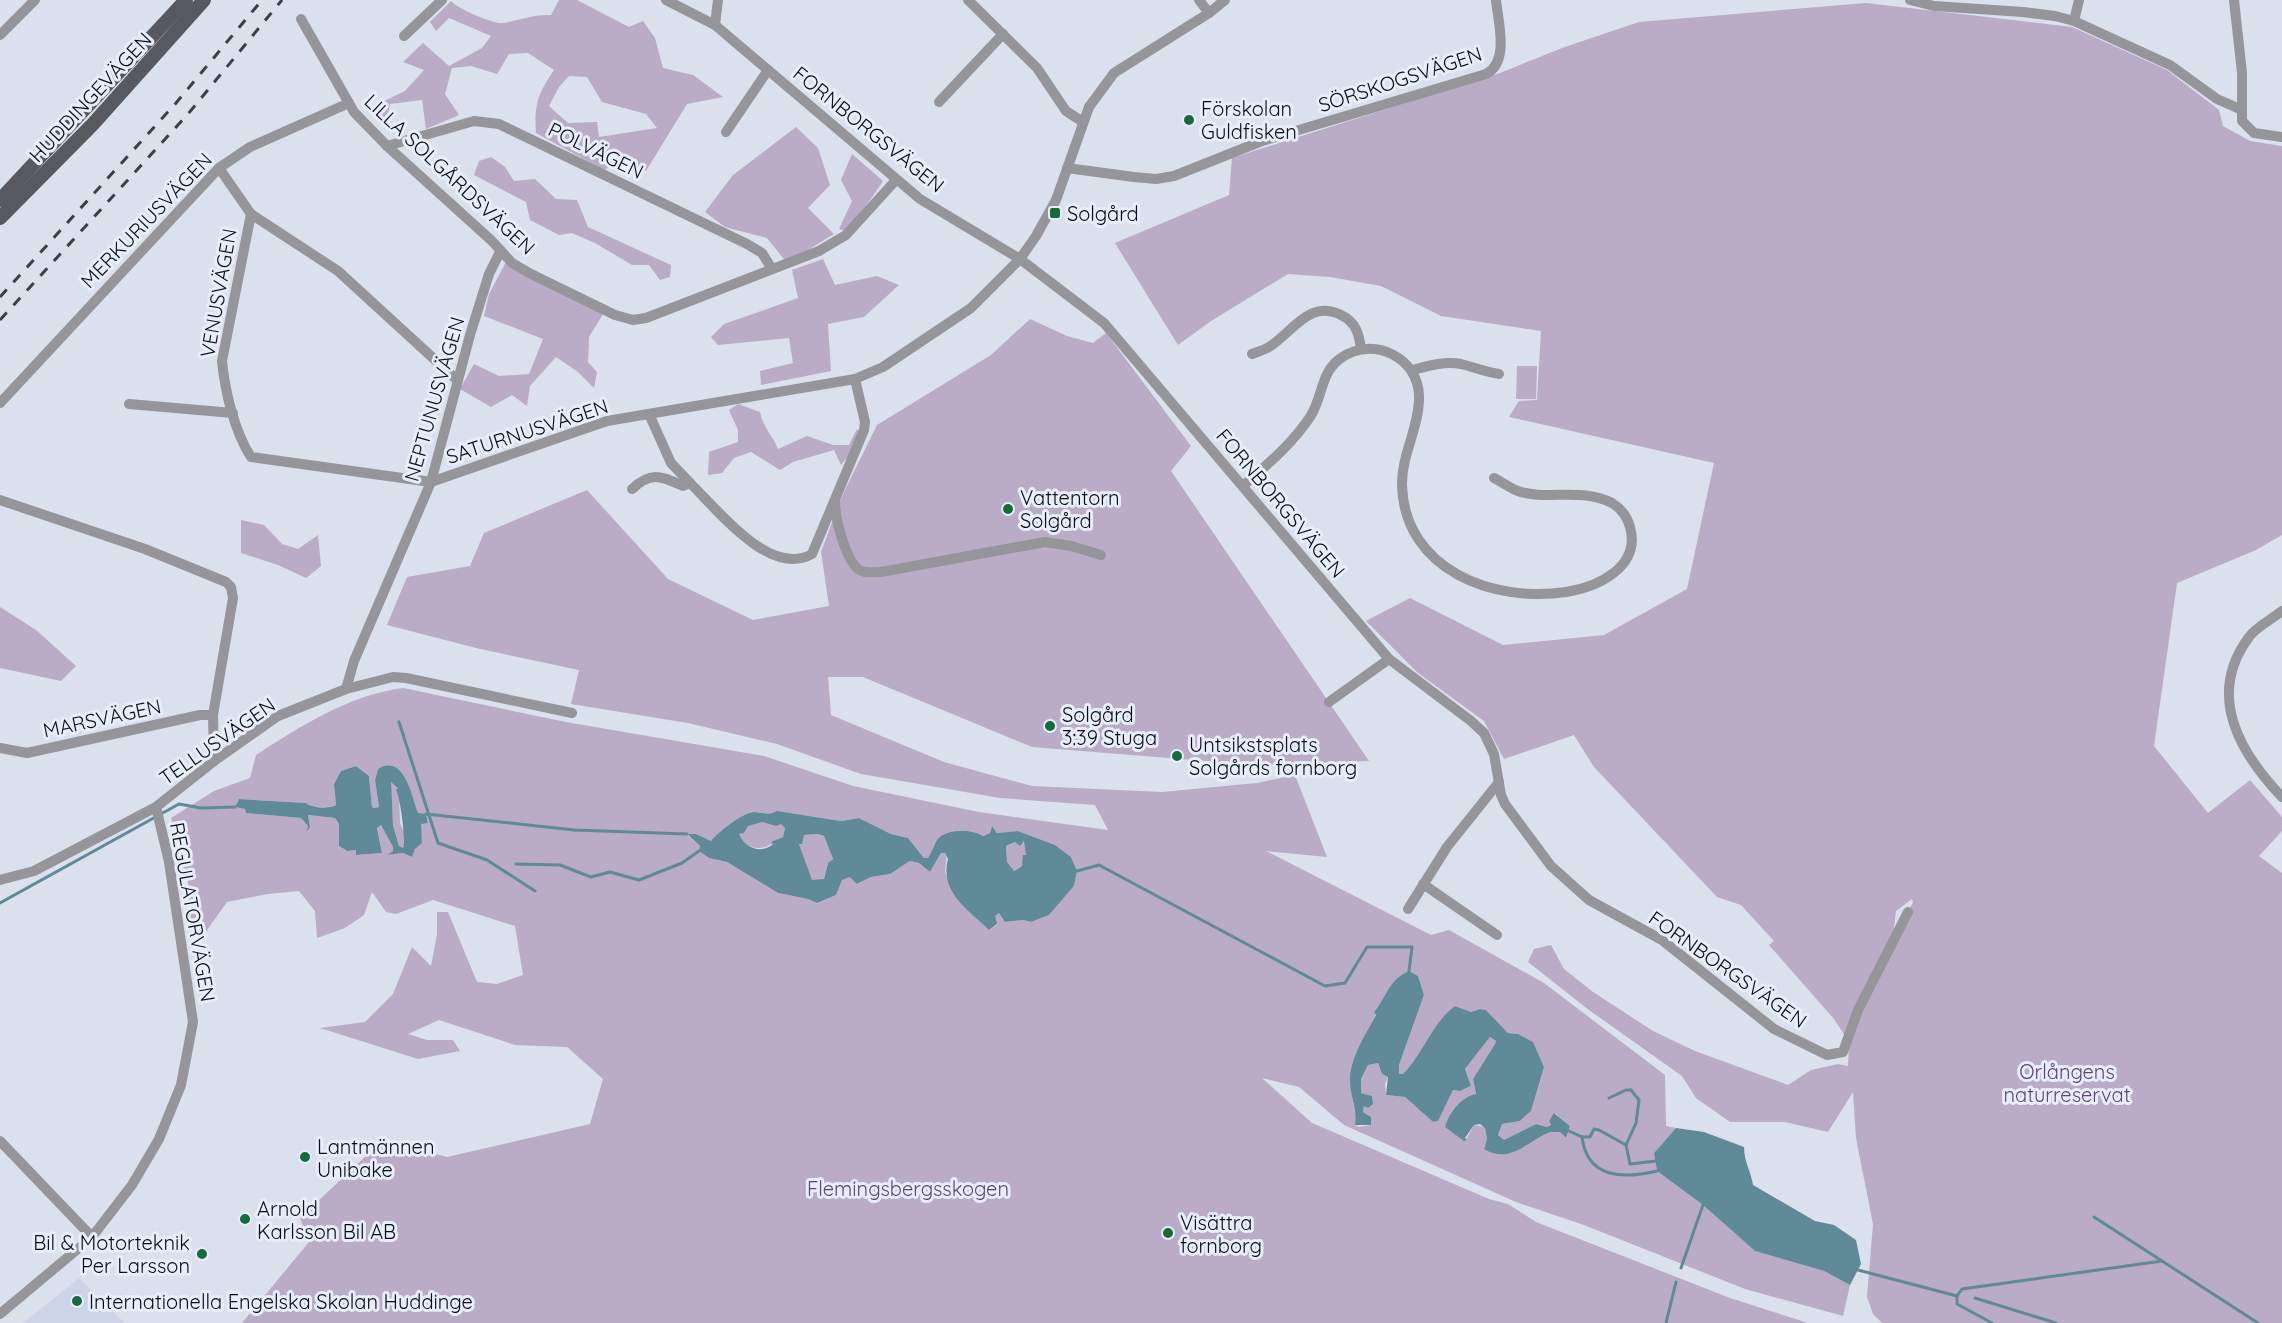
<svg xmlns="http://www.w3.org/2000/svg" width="2282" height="1323" font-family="Quicksand,sans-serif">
<rect width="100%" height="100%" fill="#dae0ec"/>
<!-- built -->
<polygon fill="#ccd5e8" points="79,1278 125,1323 23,1323"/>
<!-- green -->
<g fill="#baabc6" fill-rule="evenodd">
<path d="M559 0H577L629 27 643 21 655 38 663 68 693 75 723 97 687 104 646 171 621 161 604 170 536 133C534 104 538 94 554 70L528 53 509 54 497 74 471 66 452 68 445 94 459 115 426 129 422 100 390 104 386 124 371 112 380 103 405 91 424 70 403 62 423 43 449 66 482 48 491 36 449 18 436 31 430 22 451 1C458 9 493 24 503 23 521 20 533 14 551 15ZM569 76 587 77 602 102 646 114 657 128 599 137 597 122 568 123 549 106 559 87Z"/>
<path d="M1866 3 2072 27 2167 70 2219 110 2223 126 2250 141 2282 146V535L2256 550 2177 583 2154 746 2208 813 2250 780 2282 817V831L2259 856 2282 873V1323H1882L1873 1314 1867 1297 1873 1224 1856 1138 1853 1092 1828 1132 1785 1122H1730L1696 1098 1682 1076 1589 1010 1528 962 1534 949 1551 945 1564 969 1593 992 1653 1031 1695 1051 1788 1085 1811 1070 1838 1064 1848 1066 1849 1042 1834 1019 1769 945 1774 941 1741 905 1717 897 1594 767 1574 735 1504 759 1484 721 1418 673 1366 621 1410 598 1503 645 1604 635 1687 589 1714 463 1509 417 1519 401 1537 400 1541 331 1441 316 1381 286 1330 277 1288 274 1211 321 1178 345 1115 243 1229 195 1232 158 1500 73 1562 48 1639 22ZM1912 899 1913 902 1891 952 1896 911Z"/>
<polygon points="796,127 818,148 830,185 808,208 834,234 787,263 767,238 725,227 705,212 733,175"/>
<polygon points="852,154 883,181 848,232 839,229 852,201 841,180"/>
<polygon points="491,157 505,167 514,181 535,179 556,199 577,200 588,227 671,265 670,277 660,280 649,265 632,265 595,243 572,233 559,235 530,220 526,202 474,175 479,161"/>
<polygon points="823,259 835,285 877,276 899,285 864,317 828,324 831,371 761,385 760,371 793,363 789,338 718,345 711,337 724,324 798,298 792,270"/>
<polygon points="506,262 531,279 603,314 589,337 588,362 597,372 594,388 578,372 556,357 530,386 527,406 512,395 491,407 460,389 474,364 499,376 529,374 543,339 484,316 489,294"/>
<path d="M1030 319 1067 336 1093 343 1106 333 1191 446 1171 471 1369 761 1256 765 1032 747 863 677H828L831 715 944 762 1032 786 1162 792 1257 783 1295 775 1327 857 1266 851 1431 935 1449 930 1544 983 1665 1075 1666 1126 1676 1128 1654 1153 1657 1171 1703 1205 1755 1251 1824 1271 1850 1285 1843 1316 1745 1289 1584 1225 1516 1202 1344 1125 1299 1087 1262 1078 1312 1123 1489 1199 1508 1204 1536 1222 1730 1298 1808 1323H242L309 1242 300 1218 383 1140 447 1157 590 1124 603 1079 567 1047 515 1045 439 1020 408 1034 427 1040H453L460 1051 418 1059 320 1028 365 1022 393 994 412 947 431 966 437 934V912H448L477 982 497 984 523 975 515 926 433 900 396 914 386 912 372 892 364 915 345 928 317 938 315 911 299 891 268 894 227 902 205 933 189 930 188 882 171 818 214 791 250 778 256 755C301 726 349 695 403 688L566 722 764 756 853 786 979 812 1108 830 1095 805 1000 798 861 774 777 744 688 723 571 704 579 670 480 649 387 625 407 577 470 566 484 533 587 490 668 579 753 620 829 606 821 552 841 498 877 425 991 355ZM356 766 369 776 372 807 374 808 379 807 375 780 378 769C405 752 412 798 418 814H426L428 822 420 823 422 843 415 849 412 857 403 853 387 855 394 851 393 847 381 825 377 827 382 853 357 855 356 850 346 851 339 846V824L335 818 308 815 310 827 306 832 308 826 301 818 246 813 245 809 235 807 239 799 306 803C312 808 329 808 336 805L334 784 341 771ZM777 811 841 821 859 818 891 834 908 838 924 858H928C932 852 934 845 937 840 946 828 972 829 983 836L990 833 992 826 997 833 1018 831 1055 845 1071 857 1077 871 1074 886 1049 915 1031 922 1023 920 1005 922 999 913 994 916 997 925 989 930C970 910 955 903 946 875 943 867 949 861 945 853H941L930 872 919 863 910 861 890 874 871 877 858 884 850 876 841 880 836 895 817 903 808 899 778 893 727 862 709 858 699 851 700 846 687 835 696 834 711 841C717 833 743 812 754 812 764 812 766 815 777 811ZM1409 971 1418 976 1424 995 1399 1065V1074H1403C1424 1053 1431 1025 1455 1006L1471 1012 1480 1009 1486 1010 1508 1033 1518 1034 1533 1043 1544 1067 1531 1111 1520 1121 1502 1124 1498 1135 1504 1140 1536 1124 1547 1127 1551 1125 1549 1121 1555 1113 1570 1126 1566 1138 1560 1132H1553C1531 1137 1512 1166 1484 1148L1487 1139 1485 1127 1474 1125 1466 1140 1445 1127C1449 1113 1460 1096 1476 1095L1473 1079 1495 1044 1496 1041 1490 1037 1465 1069 1471 1086 1460 1091 1453 1090 1437 1121 1433 1122 1405 1097 1386 1095 1385 1084 1388 1077 1382 1074 1378 1063 1368 1065 1361 1079V1093L1372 1096 1373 1104 1368 1107 1364 1105 1363 1112 1371 1117V1125L1359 1127 1355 1125 1359 1119C1341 1081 1359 1048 1376 1014L1374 1012C1388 997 1387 981 1409 971Z"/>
<polygon points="1517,366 1537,366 1536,399 1516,399"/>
<path d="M738 404 760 412C763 427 772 435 778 449L807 436 833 445H849L857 429 858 431 851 453 841 465 834 450 793 462 780 470 751 452 734 458 722 473 708 475 709 452 738 442V430L729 410Z"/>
<polygon points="241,520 264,525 282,544 298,549 318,535 321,566 306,578 278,565 241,553"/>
<polygon points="0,607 36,630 76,666 61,681 0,668"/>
<polygon points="393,781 398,787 399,795 400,823 404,832 403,849 399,846 393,825 390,784"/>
<path d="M763 822 781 823 785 828 783 837C765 849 756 854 739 838V834L748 826Z"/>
<polygon points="818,834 824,836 833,859 828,863 824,879 812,881 799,844 804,835"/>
<polygon points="1015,842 1026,842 1027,852 1022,866 1013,871 1007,862 1006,846"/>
</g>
<!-- water -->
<g fill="#608a97" fill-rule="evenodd">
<path d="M356 766 369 776 372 807 374 808 379 807 375 780 378 769C405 752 412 799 418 813L426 814 428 823 421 824 422 843 415 849 412 857 403 853 387 855 393 851V847L381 825 377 828 382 853 356 855V850L347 851 339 846V824L335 818 308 815 310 827 306 832 308 826 301 818 246 813 245 809 235 807 239 799 306 803C312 808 329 809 336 805L334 784 341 771ZM391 782 398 788 396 790C400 797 406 839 403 848L399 846 393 825Z"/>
<path d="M777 811 841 821 859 818 891 834 908 838 924 858H928C932 852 934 845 937 840 946 828 972 829 983 836L990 833 992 826 997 833 1018 831 1055 845 1071 857 1077 871 1074 886 1049 915 1031 922 1023 920 1005 922 999 913 995 916 997 924 989 930C969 910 939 892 948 859L945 853H941L930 872 919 863 910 861 890 874 871 877 857 884 850 877 842 880 836 895 817 903 808 899 778 893 727 862 709 858 699 851 700 846 687 834H696L711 841C717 833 743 812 754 812 764 812 766 816 777 811ZM763 822 776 826 781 824 785 828 783 837 771 842 773 844C761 855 744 847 739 834L744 833 748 826ZM818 834 824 836 833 859 828 863 824 879 812 880 799 844H802L804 835ZM1024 841 1026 855H1023L1022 866 1014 871 1007 862 1006 846 1015 842 1020 846Z"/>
<path d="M1409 971 1418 976 1424 995 1399 1065V1074H1403C1424 1053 1431 1024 1455 1006L1471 1012 1480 1009 1486 1010 1508 1033 1518 1034 1533 1042 1544 1067 1531 1111 1520 1121 1502 1124 1498 1135 1504 1140 1536 1124 1547 1127 1551 1125 1549 1121 1554 1113 1570 1126 1566 1138 1560 1132H1552C1531 1137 1512 1166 1484 1149L1487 1139 1485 1128 1480 1124 1474 1125 1465 1138 1467 1140 1464 1141 1445 1127C1449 1113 1460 1097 1476 1094L1473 1079 1495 1044 1496 1041 1490 1037 1465 1069 1471 1086 1460 1091 1453 1090 1438 1121 1433 1122 1405 1097 1386 1095 1388 1077 1382 1074 1378 1063 1368 1065 1361 1079V1093L1372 1096 1373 1104 1368 1108 1364 1106 1363 1112 1371 1117V1125H1355C1358 1109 1350 1098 1350 1080 1350 1058 1366 1034 1376 1015L1374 1012C1387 997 1388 980 1409 971Z"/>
<path d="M1676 1128 1704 1132 1744 1147C1744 1162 1751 1171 1753 1185L1815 1221 1834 1225 1856 1240 1861 1264 1850 1285 1824 1271 1755 1251 1703 1205 1657 1171 1654 1153Z"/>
</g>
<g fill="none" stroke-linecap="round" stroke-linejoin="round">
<!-- stream -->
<g stroke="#608a97" stroke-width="3">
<polyline points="399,722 438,843 487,860 535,891"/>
<polyline points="426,814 574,830 687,834"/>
<polyline points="516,864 560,865 591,877 610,872 639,880 682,863 699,851"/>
<polyline points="1077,871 1099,865 1325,986 1345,983 1367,947 1412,947 1409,971"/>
<polyline points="0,903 179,804 201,808 235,807"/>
<polyline points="1609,1098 1626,1090 1631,1090 1639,1100 1636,1123 1626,1145"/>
<path d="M1569 1131 1582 1137C1587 1179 1624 1179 1657 1171"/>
<polyline points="1582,1137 1590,1137 1594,1129 1599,1130 1626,1145 1630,1164 1656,1161"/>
<polyline points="2094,1217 2258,1323"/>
<polyline points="1681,1268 1703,1205"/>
<polyline points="1858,1270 1957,1296 1962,1289 2162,1261"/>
<polyline points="1957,1296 1957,1304 1992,1323"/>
<polyline points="1975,1298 2056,1323"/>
<polyline points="1666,1323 1676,1282"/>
</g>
<!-- minor -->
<g stroke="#95959a" stroke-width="10">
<polyline points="666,0 715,25 920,199 1020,259 1104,323 1389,659 1471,721 1484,733 1494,754 1501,795 1505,804 1551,866 1589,900 1662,940 1774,1029 1827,1055 1843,1052 1858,1010 1908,912"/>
<polyline points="968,0 1037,68 1066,111 1083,122"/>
<polyline points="1199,0 1209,13"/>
<polyline points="1910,0 1934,6 2023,12 2055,16 2074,21 2170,65 2217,99 2242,110"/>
<polyline points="2234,0 2242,73 2242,121 2254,133 2282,137"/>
<polyline points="301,19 354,112 387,146 492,241 512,263 531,274 615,315 633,320 646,318 819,251 846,235 896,180"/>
<polyline points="2074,21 2079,0"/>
<polyline points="715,25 718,0"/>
<polyline points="0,35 35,0"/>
<polyline points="404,36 442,0"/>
<polyline points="939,102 1003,34"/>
<polyline points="726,132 768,70"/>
<polyline points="387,146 474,121 499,124 747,244 762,253 772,269"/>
<polyline points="219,168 251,214 338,271 457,380"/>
<path d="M1067 168 1134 177 1156 179 1174 176 1262 141 1486 74C1510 62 1498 22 1496 0"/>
<path d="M251 214 222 361C225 391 234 431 251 457L431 482 607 421 855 379 883 367 971 308 1020 259 1036 236 1056 200 1089 107 1114 73 1209 13 1225 0"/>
<path d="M1252 354C1257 352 1264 350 1269 347 1293 332 1309 299 1341 315 1356 322 1359 334 1361 349"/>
<path d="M1413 370C1428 366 1444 361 1461 364 1474 367 1485 372 1499 374"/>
<polyline points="0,403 219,168 250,147 349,103"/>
<polyline points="129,404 233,413"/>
<path d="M690 483C718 510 770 578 812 554L864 430 865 422 855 379"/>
<path d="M1244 485C1268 464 1292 444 1310 417 1323 398 1320 372 1341 358 1373 335 1420 358 1419 398 1419 428 1401 456 1402 486 1405 570 1493 603 1566 592 1598 587 1641 567 1630 527 1627 516 1622 509 1612 503 1582 487 1546 501 1518 491 1510 488 1502 482 1494 478"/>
<path d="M632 489C652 470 662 477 683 486L690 483 671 463 649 414"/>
<polyline points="0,500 145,549 226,582 231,587 233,598 213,715 214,761"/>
<path d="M835 502C835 518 845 558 858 569 864 574 873 572 881 572L1045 542 1071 546 1101 555"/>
<path d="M2282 611C2272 619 2256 627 2249 637 2206 695 2239 752 2282 797"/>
<polyline points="346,689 354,661 431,482 470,335 489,274 500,252"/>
<polyline points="1329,702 1389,659"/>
<polyline points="0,748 27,753 200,715 213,715"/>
<polyline points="0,880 34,871 156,807 214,761 278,716 346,689 393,677 406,678 572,713"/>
<polyline points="1423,884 1497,935"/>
<polyline points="1408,909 1447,847 1499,782"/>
<polyline points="0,1141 92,1237"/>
<polyline points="0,1314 92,1237 132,1185 159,1139 181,1085 193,1022 169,862 156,807"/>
</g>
<!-- major -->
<g stroke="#585861" stroke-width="14">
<polyline points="0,200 186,0"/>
<polyline points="0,218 93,124 204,0"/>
</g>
<!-- rail -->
<g stroke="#3c3f45" stroke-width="3" stroke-dasharray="10 10" stroke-linecap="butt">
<polyline points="0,297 176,103 262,0"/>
<polyline points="0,320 188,114 282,0"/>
</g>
</g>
<!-- markers -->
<g fill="#176a3b" stroke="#e7edfa" stroke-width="2">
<circle cx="1189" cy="120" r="6"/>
<rect x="1049" y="207" width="12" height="12" rx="3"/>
<circle cx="1008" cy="509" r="6"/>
<circle cx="1050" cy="726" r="6"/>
<circle cx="1177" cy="756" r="6"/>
<circle cx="305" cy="1157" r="6"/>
<circle cx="245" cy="1219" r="6"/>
<circle cx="1168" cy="1233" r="6"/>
<circle cx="202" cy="1254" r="6"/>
<circle cx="77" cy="1301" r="6"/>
</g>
<g text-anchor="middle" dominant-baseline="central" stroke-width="6" stroke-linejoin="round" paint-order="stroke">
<!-- street labels -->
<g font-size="20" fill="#0a0c10" stroke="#e7edfa">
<text transform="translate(1400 79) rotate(-18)">SÖRSKOGSVÄGEN</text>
<text transform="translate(90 97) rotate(-47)">HUDDINGEVÄGEN</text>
<text transform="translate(869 129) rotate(39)">FORNBORGSVÄGEN</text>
<text transform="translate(596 150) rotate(26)">POLVÄGEN</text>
<text transform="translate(450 174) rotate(43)">LILLA SOLGÅRDSVÄGEN</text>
<text transform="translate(146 220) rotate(-46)">MERKURIUSVÄGEN</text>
<text transform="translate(218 293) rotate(-80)">VENUSVÄGEN</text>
<text transform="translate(434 399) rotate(-74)">NEPTUNUSVÄGEN</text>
<text transform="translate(527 431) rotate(-18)">SATURNUSVÄGEN</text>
<text transform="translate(1281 503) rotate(50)">FORNBORGSVÄGEN</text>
<text transform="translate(102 718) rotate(-12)">MARSVÄGEN</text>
<text transform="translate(217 741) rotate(-35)">TELLUSVÄGEN</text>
<text transform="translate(193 912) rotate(80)">REGULATORVÄGEN</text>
<text transform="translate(1728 969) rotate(35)">FORNBORGSVÄGEN</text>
</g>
<!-- poi labels -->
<g font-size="20" fill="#0a0c10" stroke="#e7edfa" text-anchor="start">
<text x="1201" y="108">Förskolan<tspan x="1201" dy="23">Guldfisken</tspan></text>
<text x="1067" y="213">Solgård</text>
<text x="1020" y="497">Vattentorn<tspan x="1020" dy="23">Solgård</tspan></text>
<text x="1062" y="714">Solgård<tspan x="1062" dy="23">3:39 Stuga</tspan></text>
<text x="1189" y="744">Untsikstsplats<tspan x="1189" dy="23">Solgårds fornborg</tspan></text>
<text x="317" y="1146">Lantmännen<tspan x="317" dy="23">Unibake</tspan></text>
<text x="257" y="1208">Arnold<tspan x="257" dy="23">Karlsson Bil AB</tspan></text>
<text x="1180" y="1222">Visättra<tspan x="1180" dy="23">fornborg</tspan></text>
<text x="190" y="1242" text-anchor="end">Bil &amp; Motorteknik<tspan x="190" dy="23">Per Larsson</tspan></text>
<text x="89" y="1301">Internationella Engelska Skolan Huddinge</text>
</g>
<!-- park labels -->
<g font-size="20" fill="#5f4473" stroke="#e7edfa">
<text x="2067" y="1071">Orlångens<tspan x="2067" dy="23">naturreservat</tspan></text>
<text x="908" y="1188">Flemingsbergsskogen</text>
</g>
</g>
</svg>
